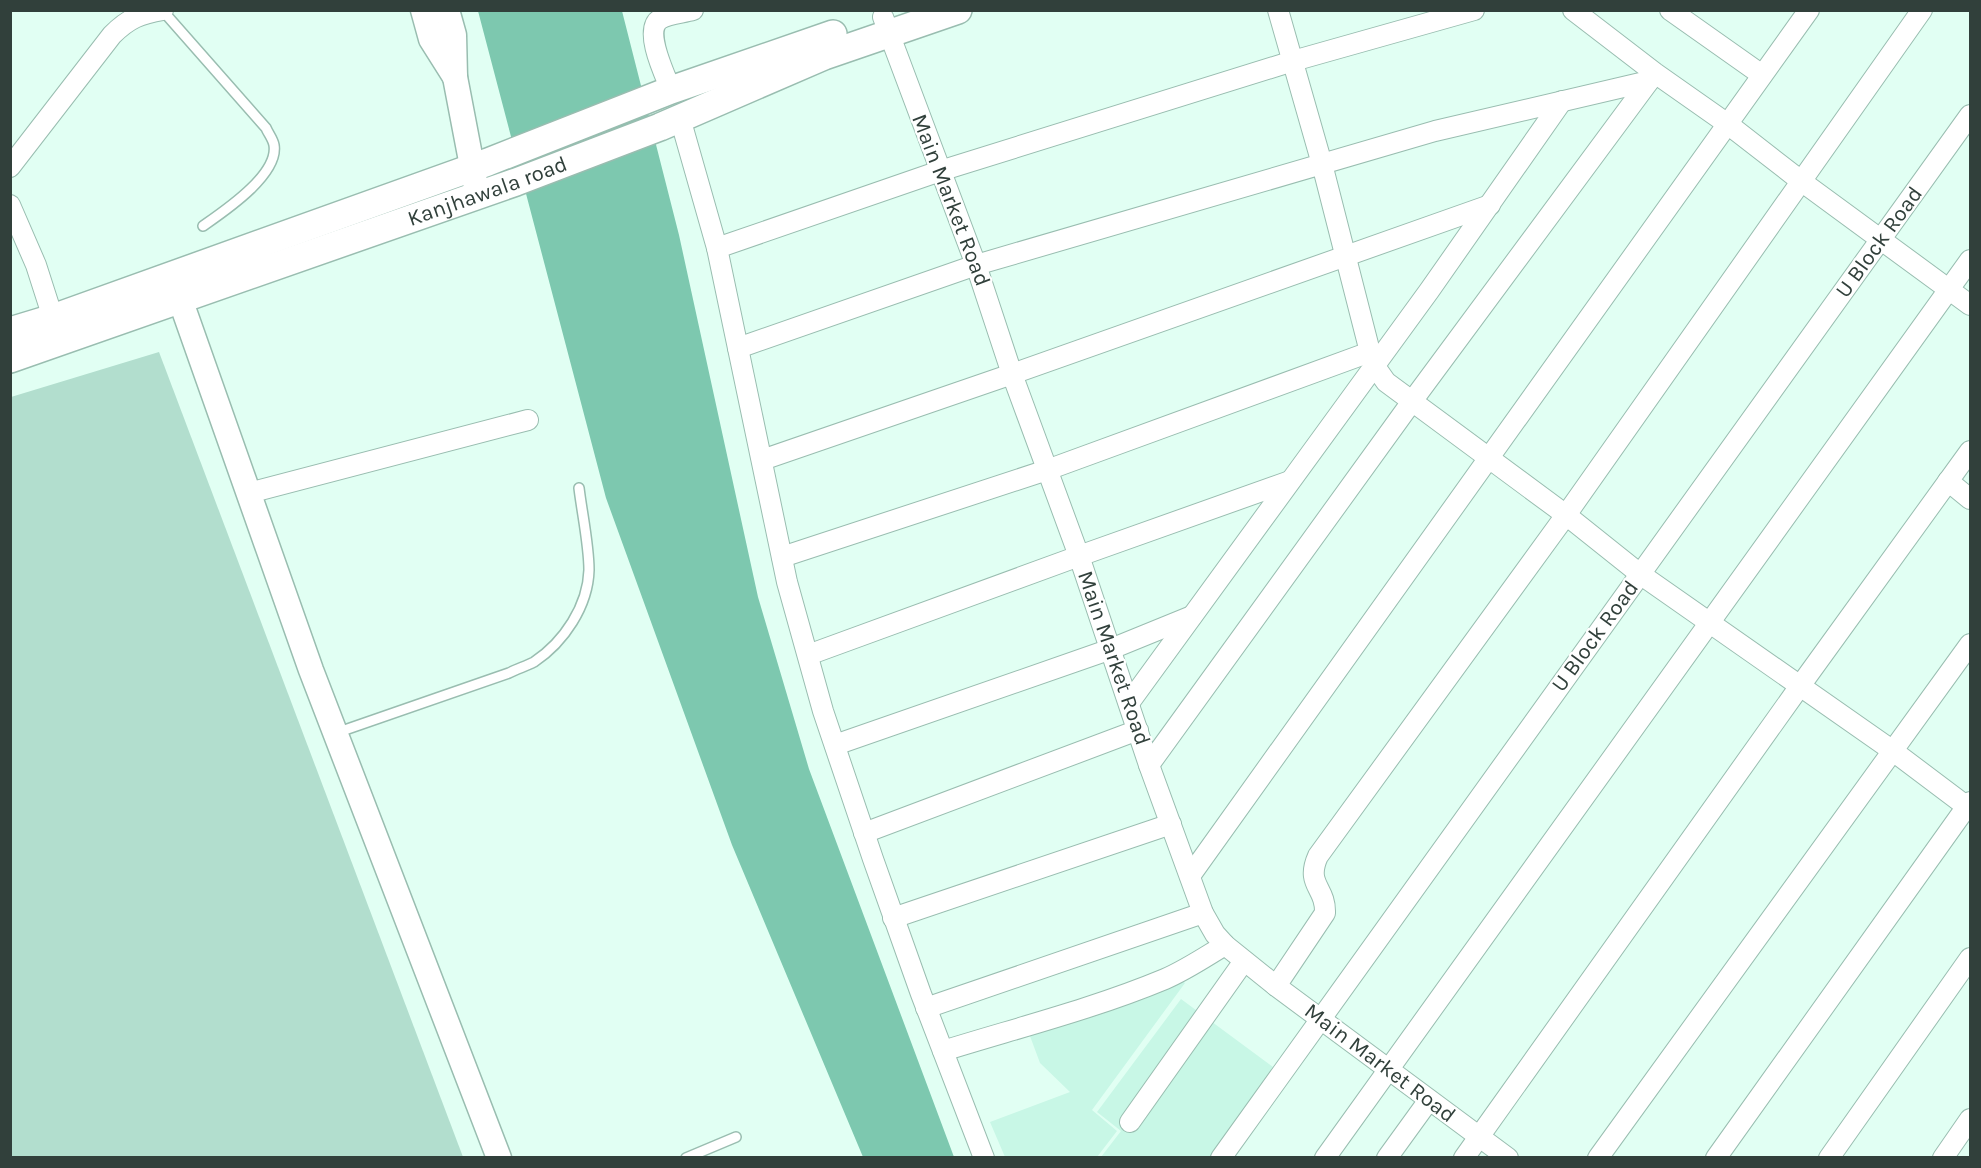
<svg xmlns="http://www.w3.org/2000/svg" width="1981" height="1168" font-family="Karla,sans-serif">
<rect width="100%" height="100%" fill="#e1fff3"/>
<!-- built -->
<g fill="#c8f7e6">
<polygon points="1173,972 1185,983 1092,1110 1117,1131 1097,1157 1005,1157 990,1122 1070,1092 1040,1063 1027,1028"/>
<polygon points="1181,999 1277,1070 1215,1157 1101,1157 1121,1131 1097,1112"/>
</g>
<!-- green -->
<polygon fill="#b2dece" points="159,352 463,1157 11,1157 11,397"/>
<!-- water -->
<polygon fill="#7dc8af" points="478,11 622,11 679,235 758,597 809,769 954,1157 863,1157 732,845 606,498"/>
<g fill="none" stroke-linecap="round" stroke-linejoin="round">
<defs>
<g id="service">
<path d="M163 11 266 128C268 133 273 139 274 145 279 175 223 212 203 226"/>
<path d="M336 733 509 673C517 669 526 666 534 662 564 642 588 606 589 570 589 545 582 513 579 488"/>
<polyline points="686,1158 736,1137"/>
</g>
<g id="minor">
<polyline points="1278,10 1322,164 1370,352 1374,365 1386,382 1566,515 1640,574 1893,751 1970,809"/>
<polyline points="1573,10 1655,73 1729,125 1801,181 1970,305"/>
<polyline points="1670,10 1762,75"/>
<polyline points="883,17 976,265 1012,374 1079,556 1149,765 1203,913 1215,934 1225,945 1276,986 1508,1158"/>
<path d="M671 90C665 75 643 30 660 19 668 14 683 13 693 10"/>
<polyline points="680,118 717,248 787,582 823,711 873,859 921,994 984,1158"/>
<path d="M10 167 112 35C129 18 140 14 163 10"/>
<polyline points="10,205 36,265 53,318"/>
<polyline points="717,248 940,171 1293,61 1474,10"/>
<polyline points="738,348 976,265 1435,131 1649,81"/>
<polyline points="762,460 1012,374 1490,205"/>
<polyline points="1948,481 1970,499"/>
<polyline points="249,493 528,420"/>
<polyline points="782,557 1047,470 1370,352"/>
<polyline points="808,655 1079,556 1290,481"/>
<polyline points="1129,703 1429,291 1562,101"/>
<polyline points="835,745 1111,649 1192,616"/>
<polyline points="1149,765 1413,400 1652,77"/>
<polyline points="864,833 1138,730"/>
<polyline points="1190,876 1809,10"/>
<polyline points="893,918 1171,824"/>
<path d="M1276 986 1325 913C1326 887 1305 885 1318 856L1566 515 1922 10"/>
<polyline points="926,1008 1203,913"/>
<path d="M943 1051C1017 1028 1093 1009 1165 979 1186 970 1205 957 1225 945"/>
<polyline points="1130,1122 1244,961"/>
<polyline points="1221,1158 1970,115"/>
<polyline points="1325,1158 1970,260"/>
<polyline points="1387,1158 1429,1100"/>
<polyline points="1464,1158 1800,686 1970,451"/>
<polyline points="1598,1158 1970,644"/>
<polyline points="1716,1158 1970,802"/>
<polyline points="1829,1158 1970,958"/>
<polyline points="1943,1158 1970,1119"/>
</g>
<g id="tertiary">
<polyline points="423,10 431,39 455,77"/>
<polyline points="447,10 454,35 455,77 476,187"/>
<polyline points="174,282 311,670 499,1158"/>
</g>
<g id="secondary">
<polyline points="10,331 53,318 488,162 671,90 833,34"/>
<path id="s1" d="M10 359 516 182 660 127 824 56 958 10"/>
</g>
</defs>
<!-- service casing -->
<use href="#service" stroke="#99bdb0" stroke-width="12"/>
<!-- minor casing -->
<use href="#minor" stroke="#99bdb0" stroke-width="22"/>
<!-- tertiary casing -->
<use href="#tertiary" stroke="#99bdb0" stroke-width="27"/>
<!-- secondary casing -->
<use href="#secondary" stroke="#99bdb0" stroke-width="30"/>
<!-- service -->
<use href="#service" stroke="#fff" stroke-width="9"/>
<!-- minor -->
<use href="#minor" stroke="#fff" stroke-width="20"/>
<!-- tertiary -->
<use href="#tertiary" stroke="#fff" stroke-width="24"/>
<!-- secondary -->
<use href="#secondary" stroke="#fff" stroke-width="27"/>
</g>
<g text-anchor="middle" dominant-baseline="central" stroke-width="4.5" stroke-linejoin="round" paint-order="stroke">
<!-- street labels -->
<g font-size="22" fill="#31403b" stroke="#fff">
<text stroke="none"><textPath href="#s1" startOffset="506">Kanjhawala road</textPath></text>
<text transform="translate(951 200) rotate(69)">Main Market Road</text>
<text transform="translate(1879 242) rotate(-54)">U Block Road</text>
<text transform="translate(1595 636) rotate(-54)">U Block Road</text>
<text transform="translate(1114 658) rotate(71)">Main Market Road</text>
<text transform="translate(1380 1063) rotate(37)">Main Market Road</text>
</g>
</g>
<!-- border -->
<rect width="1981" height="1168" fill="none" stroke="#31403b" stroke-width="24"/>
</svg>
